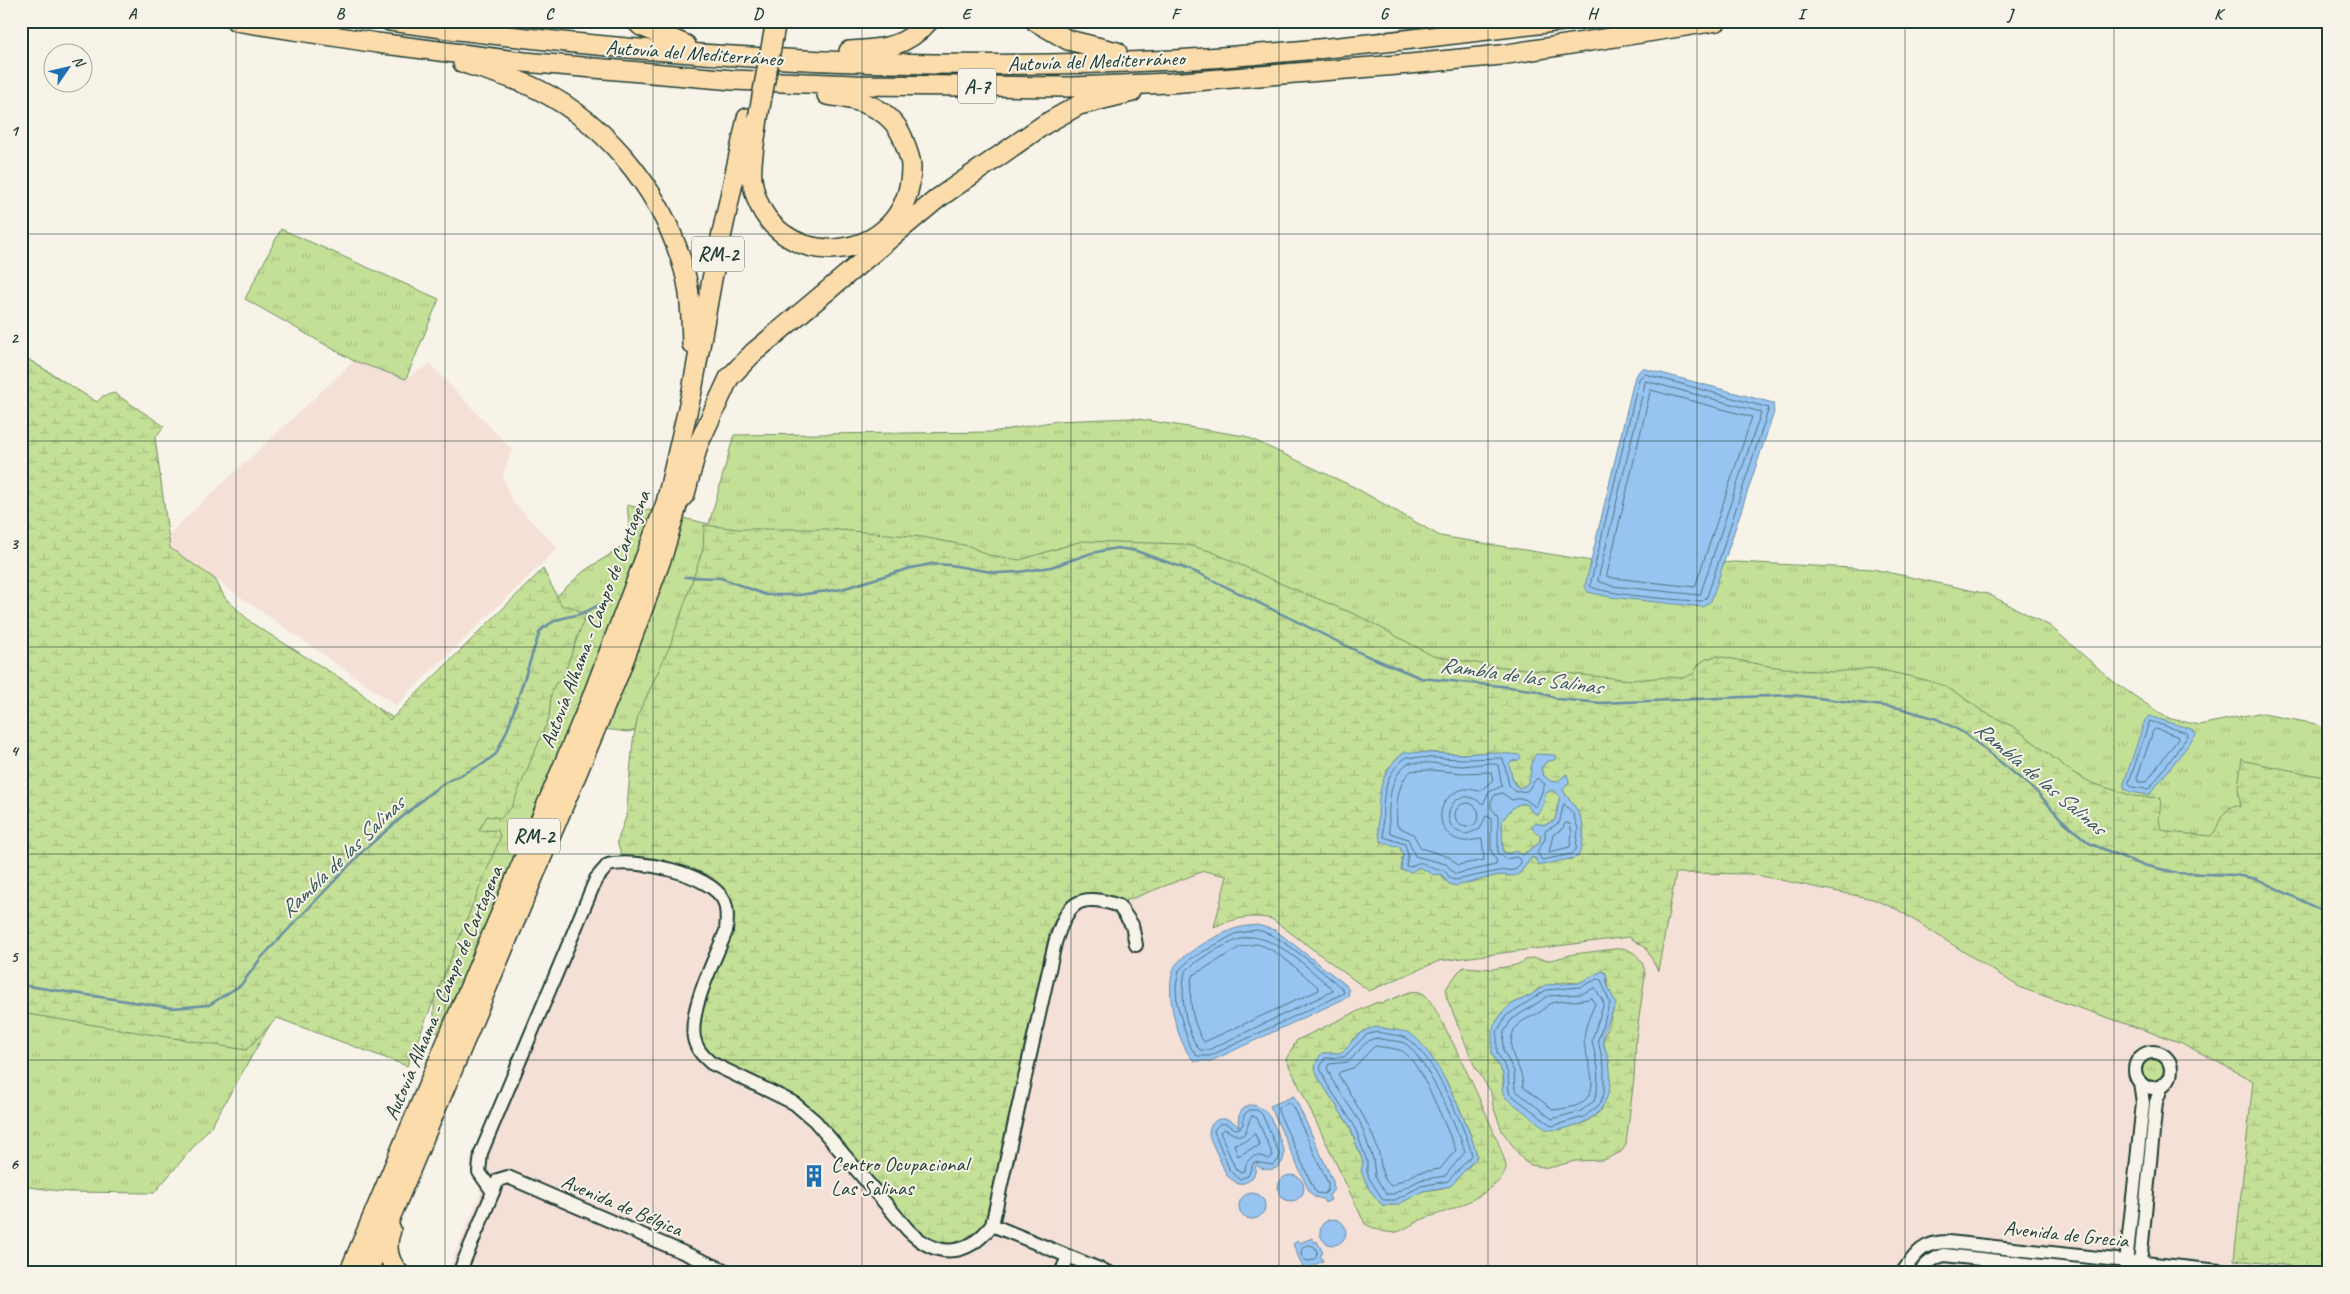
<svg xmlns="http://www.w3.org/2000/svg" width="2350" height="1294" font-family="Caveat,sans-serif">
<defs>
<pattern id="grass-tufts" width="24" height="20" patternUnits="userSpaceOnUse" patternTransform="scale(1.25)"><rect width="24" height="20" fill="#c4df96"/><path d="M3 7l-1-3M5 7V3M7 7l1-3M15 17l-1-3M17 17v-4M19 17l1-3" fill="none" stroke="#a8c082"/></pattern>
<pattern id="wetland-marsh" width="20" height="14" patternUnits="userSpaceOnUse" patternTransform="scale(1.25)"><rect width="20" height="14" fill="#c4df96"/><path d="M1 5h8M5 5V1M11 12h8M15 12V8" fill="none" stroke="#a8c082"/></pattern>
</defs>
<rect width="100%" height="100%" fill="#f7f3e8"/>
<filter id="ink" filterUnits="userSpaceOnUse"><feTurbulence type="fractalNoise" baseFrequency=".02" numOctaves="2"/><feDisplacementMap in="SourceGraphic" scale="10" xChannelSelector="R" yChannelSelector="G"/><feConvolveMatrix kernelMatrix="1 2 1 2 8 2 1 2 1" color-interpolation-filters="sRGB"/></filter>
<g filter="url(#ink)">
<!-- built -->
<g fill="#f5e0d7" fill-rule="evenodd">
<polygon points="354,361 405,379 430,364 512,450 503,475 509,495 514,503 558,548 396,705 170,548 168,539 174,529"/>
<path d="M622 856 635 857 702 874 710 876 718 884 727 897 732 929 719 964 797 1098 812 1110 911 1226 1057 915 1072 899 1092 894 1107 895 1123 902 1204 871 1228 876 1214 926 1235 919 1249 917 1260 916 1272 919 1411 974 1439 961 1629 937 1646 947 1657 970 1676 873 1751 874 1873 899 1898 910 2021 988 2182 1043 2253 1081 2234 1260 2329 1270V1273H447L481 1193 471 1171 470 1160 594 866ZM1257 925 1275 930 1346 985 1281 1029 1211 1061 1202 1062 1177 963 1189 953 1233 929ZM1622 948 1645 976 1636 1038 1628 1139 1592 1161H1575L1549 1168 1531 1165 1518 1153 1502 1131 1493 1106 1491 1092 1475 1067 1449 1005 1450 983 1464 967 1493 969 1516 965 1525 960H1551L1574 954ZM1421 992 1427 996 1438 1013 1484 1108 1504 1154 1492 1187 1447 1212 1423 1220 1401 1231 1386 1233 1365 1224 1286 1059 1298 1040 1377 1002 1381 1003 1393 997Z"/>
</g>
<!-- grass -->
<g fill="url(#grass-tufts)" stroke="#728e65">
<polygon points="281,229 439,299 406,379 354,361 245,299"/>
<polygon points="21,355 62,380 150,456 163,545 248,625 454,757 538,613 584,571 631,541 627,505 709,524 734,435 992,432 1057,421 1132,418 1245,436 1354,487 1440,536 1634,568 1735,562 1873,569 1988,594 2050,626 2114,682 2167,718 2199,725 2258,713 2316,724 2329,732 2329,1065 1943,898 1615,843 718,711 628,732 579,726 447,1037 434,1031 434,986 316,945 212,1125 154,1193 68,1192 21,1186"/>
<circle cx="2153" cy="1070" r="14"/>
</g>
<!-- wetland -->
<g fill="url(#wetland-marsh)" stroke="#728e65" fill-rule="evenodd">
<polygon points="21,355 97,402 103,396 114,393 164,426 155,438 170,548 215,579 225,598 253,624 356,688 390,720 543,569 562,606 569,606 586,614 563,677 555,684 551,695 549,718 511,808 501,818 487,816 479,831 498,830 500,838 407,1066 277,1018 246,1050 21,1013"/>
<path d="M704 525 738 529H827L922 537 969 546 988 555 1020 560 1082 541 1183 544 1210 551 1282 584 1359 616 1433 656 1494 666 1632 680 1667 677 1683 678 1693 674 1699 664 1706 659 1717 656 1768 666 1801 670 1834 672 1872 668 1922 679 1942 685 1960 695 1982 711 2014 727 2072 772 2092 783 2133 796 2161 798 2159 820 2161 829 2168 832 2211 836C2222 825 2215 816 2235 805L2241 807 2238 787 2242 758 2245 761 2329 778V1270L2234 1260 2253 1081 2182 1043 2021 988 1898 910 1873 899 1751 874 1676 873 1658 971 1646 948 1629 937 1439 961 1369 991 1272 919C1251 914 1233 919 1214 927L1227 876 1204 871 1123 902C1088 886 1066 895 1050 930L985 1224C975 1238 952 1250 935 1244 916 1237 892 1204 878 1188 856 1162 834 1136 811 1110 781 1087 725 1076 704 1048 684 1022 727 959 732 930 733 925 730 917 729 911 728 898 723 884 710 876 697 869 638 858 622 856L617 842 626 817 633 741 638 715 669 648 679 620 703 549ZM1419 752 1463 754 1490 752 1512 761 1509 764C1510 772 1513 782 1519 788 1530 786 1531 777 1531 767L1556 757 1546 762 1541 768 1543 775 1552 782H1558L1566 774 1563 790C1567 798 1573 803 1577 810 1586 826 1586 846 1573 859L1560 860 1542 865 1532 857 1519 874 1499 875 1464 883 1445 881 1441 874 1401 860 1403 855 1400 847 1382 843C1376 814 1378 796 1388 768Z"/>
<path d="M1552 790 1560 796 1555 820 1545 825 1535 823 1532 826 1535 832 1541 836 1539 843 1522 855 1503 852 1502 821C1509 812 1514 802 1526 804L1533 813 1537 814 1543 806 1545 794Z"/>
<path d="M1622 948C1636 951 1645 961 1645 976L1636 1038 1634 1078 1626 1145 1621 1152 1604 1160 1575 1161 1549 1168 1531 1165 1524 1161 1502 1131 1493 1106 1491 1092 1475 1067 1446 996V989L1450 983 1458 972 1464 967 1493 969 1516 965 1530 958 1551 960 1574 954ZM1602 971 1606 973 1613 1011 1603 1041 1609 1062V1087L1601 1111 1586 1122 1559 1130 1529 1115 1503 1088V1074L1492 1054 1494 1025 1503 1012 1510 1005 1531 995 1539 988 1565 982 1579 983Z"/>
<path d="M1410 992C1416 991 1422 991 1427 997 1439 1009 1508 1155 1506 1168 1502 1190 1451 1211 1432 1216 1399 1226 1403 1243 1365 1224L1286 1059 1297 1040 1377 1002 1382 1003ZM1379 1027C1386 1029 1394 1030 1401 1032 1433 1040 1470 1126 1477 1156L1475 1161 1443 1188 1423 1191 1397 1205H1382L1369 1189 1365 1180 1362 1171 1363 1162 1350 1127 1318 1077 1322 1053H1342L1354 1038Z"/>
</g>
<!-- water -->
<g fill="#97c4f1" stroke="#678ea5" fill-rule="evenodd">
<polygon points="1642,368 1773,403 1774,412 1711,601 1703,607 1610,597 1588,592 1585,586 1635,376"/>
<polygon points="2149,716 2191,729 2196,735 2149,795 2130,792 2124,788 2124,783 2145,720"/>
<path d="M1405 752 1463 754 1490 752 1520 755 1521 757 1519 760 1512 761 1509 764 1514 784 1519 788C1536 785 1527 765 1536 754L1554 755 1556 757 1554 760 1546 762 1541 768 1543 775 1552 782 1558 781 1567 774 1569 782 1563 790C1566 797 1571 801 1575 807 1586 821 1585 842 1578 857L1542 865H1538L1536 859 1532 857 1519 874 1514 876 1499 875 1456 886 1449 884 1441 874 1434 875 1419 867 1412 872 1401 870 1403 855 1400 847 1392 846 1380 840C1376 809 1376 771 1405 752ZM1552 790 1560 796 1555 820 1545 825 1535 823 1532 826 1535 832 1541 836 1539 843 1523 855 1515 851 1508 854 1503 852 1502 821C1509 812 1515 802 1526 804L1533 813 1537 814 1543 806 1545 794Z"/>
<path d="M1257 925 1275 930 1346 985 1349 991 1348 997 1211 1061H1194C1177 1044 1163 988 1175 966 1182 954 1221 933 1234 929 1242 926 1250 926 1257 925Z"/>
<path d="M1602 971 1606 973 1607 984 1616 1004C1612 1015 1603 1027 1603 1040 1603 1047 1608 1055 1609 1062 1614 1089 1606 1115 1579 1124 1570 1127 1554 1132 1546 1129L1505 1097 1502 1091 1504 1081 1503 1074 1492 1054V1032L1494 1025 1503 1012 1510 1005 1531 995 1545 985 1579 983Z"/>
<path d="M1379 1027C1387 1030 1402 1030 1409 1033 1434 1046 1471 1129 1477 1156L1451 1186 1423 1191 1397 1205H1382L1369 1189 1361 1171 1363 1162 1350 1127 1318 1077 1315 1068 1317 1060 1322 1053H1342C1353 1040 1361 1028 1379 1027Z"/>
<polygon points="1294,1096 1333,1181 1334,1189 1329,1196 1331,1200 1325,1203 1323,1199 1314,1197 1309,1191 1270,1106"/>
<path d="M1249 1105C1271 1104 1277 1134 1284 1150 1286 1168 1270 1175 1256 1165 1256 1177 1250 1183 1238 1184L1227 1176 1209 1136C1208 1116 1228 1114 1239 1127 1237 1117 1239 1110 1249 1105Z"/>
<circle cx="1291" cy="1188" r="13"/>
<circle cx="1252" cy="1206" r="13"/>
<circle cx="1333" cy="1232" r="13"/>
<polygon points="1312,1238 1314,1242 1317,1241 1323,1253 1320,1255 1323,1261 1304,1270 1293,1244 1298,1241 1300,1243"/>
</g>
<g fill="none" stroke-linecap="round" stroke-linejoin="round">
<!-- shore -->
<g stroke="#4f7380" stroke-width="1">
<path d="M1645 374 1769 408 1707 597 1702 601C1685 601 1599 594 1590 586L1639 379Z"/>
<polygon points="1646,381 1761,412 1700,595 1612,586 1598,581"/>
<polygon points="1651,390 1752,417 1695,587 1613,578 1607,576"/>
<polygon points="2150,721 2187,733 2188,736 2150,788 2147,789 2132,787 2129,783"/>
<polygon points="2156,729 2177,736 2178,739 2146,782 2138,782 2137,778 2153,731"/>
<path d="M1407 757 1463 759 1503 758 1509 785 1516 792 1527 791 1537 778 1545 784 1536 807C1526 801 1527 796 1512 800L1502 793 1495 795 1491 801V808L1498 816V853L1506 859 1516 857 1521 860V863L1515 870 1498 871 1456 880 1451 879 1444 870C1441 870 1438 870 1435 869 1422 866 1425 858 1410 867L1406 866 1408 855 1405 844 1384 837C1381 811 1381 772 1407 757Z"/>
<path d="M1431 763 1462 766 1490 763 1498 765 1502 786 1489 792 1483 804C1479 802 1475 798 1469 797 1448 793 1437 831 1467 834L1480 829 1486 816 1491 818V850L1497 862 1496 865 1455 874 1446 864 1415 856 1408 839 1390 833C1387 812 1388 776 1408 763Z"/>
<path d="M1431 770 1462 773 1491 772 1493 780 1480 791C1474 791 1468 787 1461 790 1436 797 1433 832 1459 840 1468 843 1475 839 1482 839L1484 860 1458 865 1449 857 1421 848 1413 834 1397 826C1396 808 1396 784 1411 771Z"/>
<circle cx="1467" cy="815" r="12"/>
<polygon points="1564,804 1573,813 1578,829 1576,850 1572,854 1542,860 1537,852 1545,839 1545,831 1559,823"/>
<polygon points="1566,823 1570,824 1572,833 1570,847 1549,852 1553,835 1562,829"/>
<path d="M1257 930C1283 935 1320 971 1342 988L1344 993 1210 1056H1197L1189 1045 1177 1004 1176 986 1179 970 1192 958 1235 934Z"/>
<path d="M1247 937C1277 935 1309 970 1332 988L1333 991 1208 1050H1200C1185 1033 1180 994 1185 972 1196 959 1230 941 1247 937Z"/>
<path d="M1256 944C1276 947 1302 974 1318 987L1319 990 1204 1042C1192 1024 1188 997 1192 976L1240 947Z"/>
<polygon points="1598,979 1601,980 1610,1003 1598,1040 1604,1067 1604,1093 1600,1104 1584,1117 1552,1126 1509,1093 1508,1073 1497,1052 1497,1032 1506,1016 1546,990 1580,987"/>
<polygon points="1595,988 1604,1003 1592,1040 1598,1068 1597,1092 1594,1101 1581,1111 1552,1119 1515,1090 1514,1071 1503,1050 1504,1032 1511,1020 1548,996 1581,994"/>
<path d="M1591 998 1595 1004C1590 1015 1584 1029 1584 1041 1585 1058 1600 1083 1586 1099 1579 1108 1564 1108 1554 1110L1523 1087C1523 1069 1511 1058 1511 1046 1512 1021 1521 1023 1540 1012 1544 1010 1546 1006 1549 1004 1560 999 1578 1003 1591 998Z"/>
<path d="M1378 1032C1387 1035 1401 1034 1408 1039 1431 1052 1466 1129 1472 1155L1448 1181 1421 1186 1395 1200H1383L1369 1178 1367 1171V1161L1354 1125 1327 1084 1320 1068 1325 1058 1344 1057 1366 1035Z"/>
<path d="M1377 1038C1385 1041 1397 1040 1404 1043 1422 1051 1460 1132 1465 1152L1445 1176 1420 1180 1393 1194H1386L1375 1176 1373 1159 1360 1122 1332 1080 1327 1067 1329 1064 1348 1062C1357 1055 1364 1039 1377 1038Z"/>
<path d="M1375 1046C1382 1047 1395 1048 1402 1051 1420 1060 1447 1130 1456 1150L1440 1169 1417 1173 1391 1186C1379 1177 1382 1160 1377 1147 1368 1120 1352 1098 1338 1074L1340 1072 1353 1068Z"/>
<polygon points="1289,1103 1292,1105 1328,1183 1328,1190 1324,1194 1317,1193 1314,1189 1278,1111 1278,1108"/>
<path d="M1250 1110H1257L1262 1114 1280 1155 1278 1161 1272 1165 1254 1162 1248 1176 1239 1179 1230 1171 1214 1131C1219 1120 1227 1123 1235 1129L1240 1128 1243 1124 1244 1115Z"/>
<path d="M1252 1116 1257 1118 1273 1156 1269 1159C1255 1153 1248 1155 1244 1171L1239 1172 1235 1168 1220 1132 1225 1129C1251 1146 1244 1125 1252 1116Z"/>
<polygon points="1255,1134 1260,1146 1251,1149 1238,1156 1234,1144 1245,1141"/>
<circle cx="1309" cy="1253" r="8"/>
</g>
<!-- stream -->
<g stroke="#678ea5" stroke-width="2.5">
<polyline points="685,577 721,578 766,595 799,595 842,589 907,569 931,564 950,565 997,573 1019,572 1051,567 1092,553 1117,548 1136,551 1198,573 1365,655 1421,678 1510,687 1537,691 1558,699 1601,703 1793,695 1899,708 1937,719 1966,734 2037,792 2062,820 2089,843 2139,864 2178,873 2235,875 2257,879 2329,914"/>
<path d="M21 985 173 1008 209 1005 241 985 261 958 365 849 429 794 444 783 483 764 496 754 508 728 540 631C553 620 560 618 577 615 587 612 597 605 607 602"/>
</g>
<defs>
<g id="minor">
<circle cx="2153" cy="1070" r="18"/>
<path d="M493 1192 479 1172 481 1153 596 879 608 865C636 858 710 873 724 901 728 910 727 921 726 931 715 960 689 1008 694 1038 696 1049 703 1056 711 1063L794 1103 815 1121 908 1230C937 1259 967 1257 992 1225L1055 943C1067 904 1077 891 1119 906L1132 925 1136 945"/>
<polyline points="992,1225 1109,1273"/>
<polyline points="459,1273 498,1180 508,1177 731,1273"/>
<polyline points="1061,1273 1068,1257"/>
<path d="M1902 1273C1916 1253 1923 1242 1948 1242L2238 1273"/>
<path d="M1919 1273C1926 1263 1933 1258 1944 1255L2107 1273"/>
<polyline points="2125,1273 2143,1103 2140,1082"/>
<polyline points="2139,1273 2156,1102 2162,1085"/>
</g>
<g id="highway">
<polyline points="236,21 377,43 524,62 733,80 855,85 1073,87 1170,83 1410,64 1501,55 1717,21"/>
<path d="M390 21C649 57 913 73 1174 60 1304 53 1433 37 1562 21"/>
<polyline points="636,21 641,26 686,45"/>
<polyline points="1035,21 1068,40 1117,52"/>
<path d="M849 51C883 49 905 48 929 21"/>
<path d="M463 63C483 69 504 75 524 83 601 116 659 185 683 266 691 291 691 318 692 344"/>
<path d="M758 118C756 136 750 162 752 179 766 279 912 269 911 166 911 159 907 151 905 144 894 108 860 99 827 95"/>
<polyline points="678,502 685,494 698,445 729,378 753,353 937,199 1045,124 1079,105 1132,92"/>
<path d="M391 1230C385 1246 388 1261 399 1273"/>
<polyline points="349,1273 591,700 666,503 692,391 712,279 747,118"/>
<polyline points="367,1273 619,673 662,557 679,499"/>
</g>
</defs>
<!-- minor casing -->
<use href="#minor" stroke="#1f3d34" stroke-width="16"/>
<!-- highway casing -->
<use href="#highway" stroke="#1f3d34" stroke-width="22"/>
<!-- minor -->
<use href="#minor" stroke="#f7f3e8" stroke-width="12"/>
<!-- highway -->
<use href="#highway" stroke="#fddcac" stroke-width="19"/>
<defs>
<polyline id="highway-bridge" points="758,118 776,21"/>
</defs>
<!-- highway-bridge casing -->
<use href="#highway-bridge" stroke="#1f3d34" stroke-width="22" stroke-linecap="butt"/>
<!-- highway-bridge -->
<use href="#highway-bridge" stroke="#fddcac" stroke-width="19"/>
</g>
</g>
<!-- grid -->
<path fill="none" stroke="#1f3d34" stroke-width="1" stroke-opacity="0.55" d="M236 21V1273M445 21V1273M653 21V1273M862 21V1273M1071 21V1273M1279 21V1273M1488 21V1273M1697 21V1273M1905 21V1273M2114 21V1273M21 234H2329M21 441H2329M21 647H2329M21 854H2329M21 1060H2329"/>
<!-- icons -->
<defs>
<symbol id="building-bare" viewBox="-9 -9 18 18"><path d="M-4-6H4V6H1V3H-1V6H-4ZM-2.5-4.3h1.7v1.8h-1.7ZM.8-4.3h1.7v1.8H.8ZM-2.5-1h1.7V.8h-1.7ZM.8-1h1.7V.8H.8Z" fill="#1f6fb2" stroke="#f7f3e8" stroke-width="2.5" paint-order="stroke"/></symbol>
</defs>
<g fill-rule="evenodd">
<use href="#building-bare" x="798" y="1160" width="32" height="32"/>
</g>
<g text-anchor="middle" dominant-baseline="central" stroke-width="4" stroke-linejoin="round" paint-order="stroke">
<!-- shield labels -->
<g fill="#f7f3e8" stroke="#60746a" stroke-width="1">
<rect x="958" y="68.5" width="38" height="35" rx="4"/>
<rect x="692" y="236.5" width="52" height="35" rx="4"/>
<rect x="508" y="818.5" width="52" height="35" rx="4"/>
</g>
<g font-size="20" font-weight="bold" fill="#1f3d34">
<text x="977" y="86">A-7</text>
<text x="718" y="254">RM-2</text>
<text x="534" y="836">RM-2</text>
</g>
<!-- street labels -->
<g font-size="21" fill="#1f3d34" stroke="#f7f3e8">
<text transform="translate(694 53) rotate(4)">Autovía del Mediterráneo</text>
<text transform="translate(1096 61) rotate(-2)">Autovía del Mediterráneo</text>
<text transform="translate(595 619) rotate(-69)">Autovía Alhama - Campo de Cartagena</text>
<text transform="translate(443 993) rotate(-67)">Autovía Alhama - Campo de Cartagena</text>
<text transform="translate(622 1205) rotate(23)">Avenida de Bélgica</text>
<text transform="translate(2066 1234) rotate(6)">Avenida de Grecia</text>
</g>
<!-- poi labels -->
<g font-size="21" fill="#1f3d34" stroke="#f7f3e8" text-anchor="start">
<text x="831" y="1164">Centro Ocupacional<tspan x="831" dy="24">Las Salinas</tspan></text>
</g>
<!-- water labels -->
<g font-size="22" font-style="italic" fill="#37585a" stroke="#f7f3e8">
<text transform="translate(1521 676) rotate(8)">Rambla de las Salinas</text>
<text transform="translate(2040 778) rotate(40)">Rambla de las Salinas</text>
<text transform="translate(342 857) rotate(-44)">Rambla de las Salinas</text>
</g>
</g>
<!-- margin -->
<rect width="2350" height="1294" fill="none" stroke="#f7f3e8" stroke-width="55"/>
<!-- north arrow -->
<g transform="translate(68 68) rotate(56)"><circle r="24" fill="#f7f3e8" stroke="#a1aaa0"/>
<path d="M0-4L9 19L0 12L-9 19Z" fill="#1f6fb2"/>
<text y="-8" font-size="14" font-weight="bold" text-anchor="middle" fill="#1f3d34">N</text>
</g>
<rect x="28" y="28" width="2294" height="1238" fill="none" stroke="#1f3d34" stroke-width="2"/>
<g font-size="16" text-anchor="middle" font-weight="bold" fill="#1f3d34">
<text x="132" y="19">A</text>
<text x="340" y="19">B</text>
<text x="549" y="19">C</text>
<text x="758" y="19">D</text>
<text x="966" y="19">E</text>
<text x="1175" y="19">F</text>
<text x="1384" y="19">G</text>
<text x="1592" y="19">H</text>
<text x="1801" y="19">I</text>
<text x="2010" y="19">J</text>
<text x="2218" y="19">K</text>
<text x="14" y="136">1</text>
<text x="14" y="343">2</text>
<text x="14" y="549">3</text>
<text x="14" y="756">4</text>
<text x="14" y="962">5</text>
<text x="14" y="1169">6</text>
</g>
</svg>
